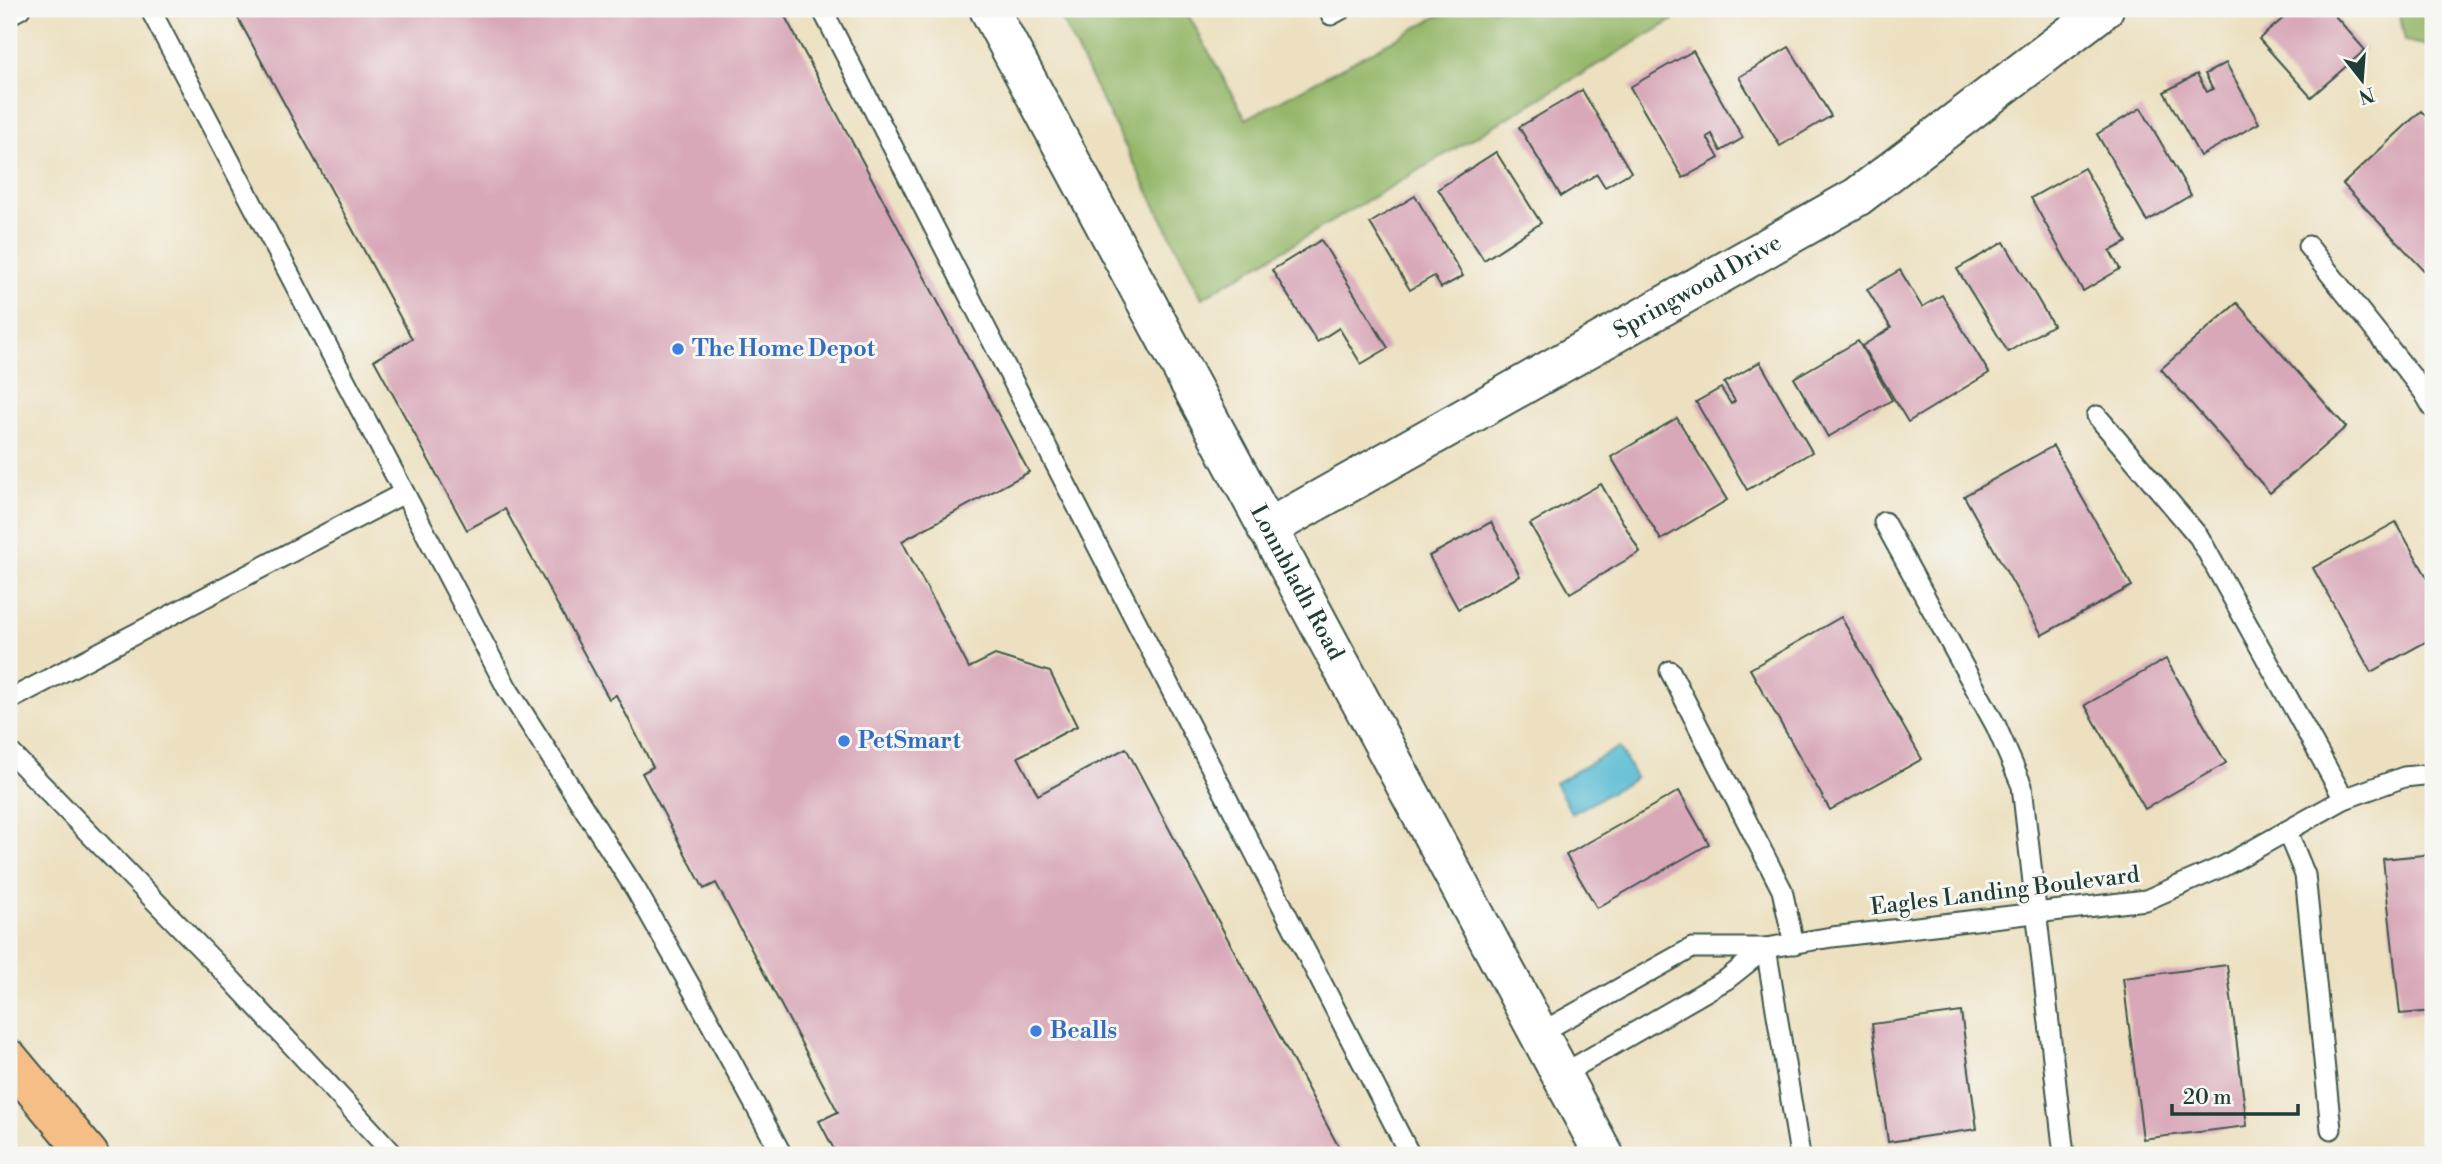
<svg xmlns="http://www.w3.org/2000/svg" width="2442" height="1164" font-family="'Libre Bodoni',serif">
<rect width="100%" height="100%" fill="#f6f6f2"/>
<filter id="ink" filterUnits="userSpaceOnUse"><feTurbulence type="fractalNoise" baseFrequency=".0143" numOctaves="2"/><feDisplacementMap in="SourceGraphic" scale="14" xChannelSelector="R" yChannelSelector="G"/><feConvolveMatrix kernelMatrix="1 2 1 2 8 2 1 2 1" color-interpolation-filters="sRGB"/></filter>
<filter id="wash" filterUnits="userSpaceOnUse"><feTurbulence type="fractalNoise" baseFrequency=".00686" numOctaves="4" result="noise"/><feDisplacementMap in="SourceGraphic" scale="28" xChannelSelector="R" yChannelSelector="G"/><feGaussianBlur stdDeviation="1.57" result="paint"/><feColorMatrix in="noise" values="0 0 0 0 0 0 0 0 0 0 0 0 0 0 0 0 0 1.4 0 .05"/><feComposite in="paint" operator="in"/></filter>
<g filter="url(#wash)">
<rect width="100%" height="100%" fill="#ece0c0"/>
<!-- forest -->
<g fill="#96b76b" stroke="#5a7a50" stroke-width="2">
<polygon points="1056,9 1185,9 1246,119 1451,9 1675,9 1673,20 1202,298"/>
<polygon points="2398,9 2433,9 2433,47 2405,41"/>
</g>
<!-- water -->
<polygon fill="#53b9d2" stroke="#397b83" stroke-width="2" points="1619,747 1636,778 1572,814 1555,783"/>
<g id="blocks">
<!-- building -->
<g fill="#d8a7b8">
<polygon points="233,9 781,9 1029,472 902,541 969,668 995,655 1050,672 1077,726 1018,757 1038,795 1126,748 1343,1155 837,1155 819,1121 838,1112 716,883 704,889 642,773 653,767 616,695 609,699 505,509 467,530 374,360 412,339"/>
<polygon points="2294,9 2329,9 2365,50 2311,97 2259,39"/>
<polygon points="1789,47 1831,116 1780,146 1739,77"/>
<polygon points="1693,51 1743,138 1721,151 1712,134 1707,137 1719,158 1683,178 1630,87"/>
<polygon points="2226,63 2259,123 2200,156 2164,92 2197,74 2207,92 2213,89 2205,74"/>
<polygon points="1582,90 1631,172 1605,187 1597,174 1561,196 1519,127"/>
<polygon points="2141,108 2191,195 2147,221 2097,134"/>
<polygon points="2421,111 2433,124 2433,280 2343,184"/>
<polygon points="1496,152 1541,223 1484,260 1438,189"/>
<polygon points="2084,168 2127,242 2110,251 2120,269 2083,291 2031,198"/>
<polygon points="1415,196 1463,276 1441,288 1434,276 1410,290 1370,223"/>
<polygon points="1321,240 1388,348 1361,364 1339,328 1317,342 1272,270"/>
<polygon points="2004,242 2053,325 2008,352 1957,269"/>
<polygon points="1900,270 1922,307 1942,295 1989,373 1908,422 1862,346 1891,328 1867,289"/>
<polygon points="2237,303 2346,427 2270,493 2161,369"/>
<polygon points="1858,341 1892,400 1828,437 1794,378"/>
<polygon points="1760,362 1812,452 1747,490 1696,402 1721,388 1731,404 1735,401 1724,383"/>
<polygon points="1677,418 1727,500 1661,540 1611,457"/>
<polygon points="2053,446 2132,586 2042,635 1964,496"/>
<polygon points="1601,484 1640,552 1570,593 1530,524"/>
<polygon points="1491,522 1520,576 1458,609 1429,556"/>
<polygon points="2396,522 2433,588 2433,638 2371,672 2313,568"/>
<polygon points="1841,617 1922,759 1830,810 1750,669"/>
<polygon points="2166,659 2226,763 2145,809 2085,705"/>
<polygon points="1679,791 1709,844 1597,908 1566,855"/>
<polygon points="2433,854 2433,1011 2400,1014 2383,859"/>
<polygon points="2227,965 2247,1126 2143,1139 2123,978"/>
<polygon points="1961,1012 1977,1129 1888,1142 1872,1024"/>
</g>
</g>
</g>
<g filter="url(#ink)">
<use href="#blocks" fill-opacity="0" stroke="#3e5549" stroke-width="2"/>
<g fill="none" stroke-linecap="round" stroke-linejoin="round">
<defs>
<g id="lane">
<polyline points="150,9 507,688 636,890 696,996 782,1155"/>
<polyline points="822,9 1410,1155"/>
<polyline points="9,15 20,9"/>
<polyline points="1331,15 1342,9"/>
<polyline points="2308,246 2423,391 2433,408"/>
<polyline points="2097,416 2199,537 2344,799"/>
<polyline points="1884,522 1996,726 2022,786 2064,1155"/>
<polyline points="1670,671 1782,890 1794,944"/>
<polyline points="9,700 404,493"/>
<polyline points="9,751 228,976 394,1155"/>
<polyline points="2287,831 2305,875 2331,1129"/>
<polyline points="1766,948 1800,1155"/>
<polyline points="1538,1034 1692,948 1766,948 1832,937 2146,900 2224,866 2344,799 2404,777 2433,774"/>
<polyline points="1561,1075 1727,979 1766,948"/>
</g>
<g id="street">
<path id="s1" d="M989 9 1604 1155"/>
<path id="s2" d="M1267 529 1857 197 2104 9"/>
</g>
<polyline id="primary" points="9,1059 89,1155"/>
</defs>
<!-- lane casing -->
<use href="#lane" stroke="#3e5549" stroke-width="23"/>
<!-- street casing -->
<use href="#street" stroke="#3e5549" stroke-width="42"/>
<!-- primary casing -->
<use href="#primary" stroke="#3e5549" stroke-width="42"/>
<!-- lane -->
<use href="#lane" stroke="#fff" stroke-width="19"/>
<!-- street -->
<use href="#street" stroke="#fff" stroke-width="38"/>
<!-- primary -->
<use href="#primary" stroke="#f6be87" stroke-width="38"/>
</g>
</g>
<!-- markers -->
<g fill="#3f7fe0" stroke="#f6f6f2" stroke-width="2.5">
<circle cx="678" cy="349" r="7"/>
<circle cx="844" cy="741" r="7"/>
<circle cx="1036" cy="1031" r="7"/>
</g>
<g text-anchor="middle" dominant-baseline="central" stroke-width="6" stroke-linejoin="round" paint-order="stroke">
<!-- street labels -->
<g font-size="23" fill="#1f3d34" stroke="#f6f6f2">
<text stroke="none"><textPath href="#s2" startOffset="494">Springwood Drive</textPath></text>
<text stroke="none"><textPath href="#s1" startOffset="651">Lonnbladh Road</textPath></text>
<text transform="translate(2005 891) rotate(-7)">Eagles Landing Boulevard</text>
</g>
<!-- shop labels -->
<g font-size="23" font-weight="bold" fill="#366cbe" stroke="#f6f6f2" text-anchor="start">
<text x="692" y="349">The Home Depot</text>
<text x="858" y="741">PetSmart</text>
<text x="1050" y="1031">Bealls</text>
</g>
</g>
<!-- margin -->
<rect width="2442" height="1164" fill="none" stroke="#f6f6f2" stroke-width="35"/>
<!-- north arrow -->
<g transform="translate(2362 80) rotate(163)" stroke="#f6f6f2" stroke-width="5" paint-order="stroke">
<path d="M0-5L12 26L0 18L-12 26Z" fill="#1f3d34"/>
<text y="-10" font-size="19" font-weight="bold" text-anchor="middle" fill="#1f3d34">N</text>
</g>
<!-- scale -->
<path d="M2172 1104v10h126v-10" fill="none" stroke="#1f3d34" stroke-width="3.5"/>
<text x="2183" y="1104" font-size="21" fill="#1f3d34" stroke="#f6f6f2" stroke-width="5" paint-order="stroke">20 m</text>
</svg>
